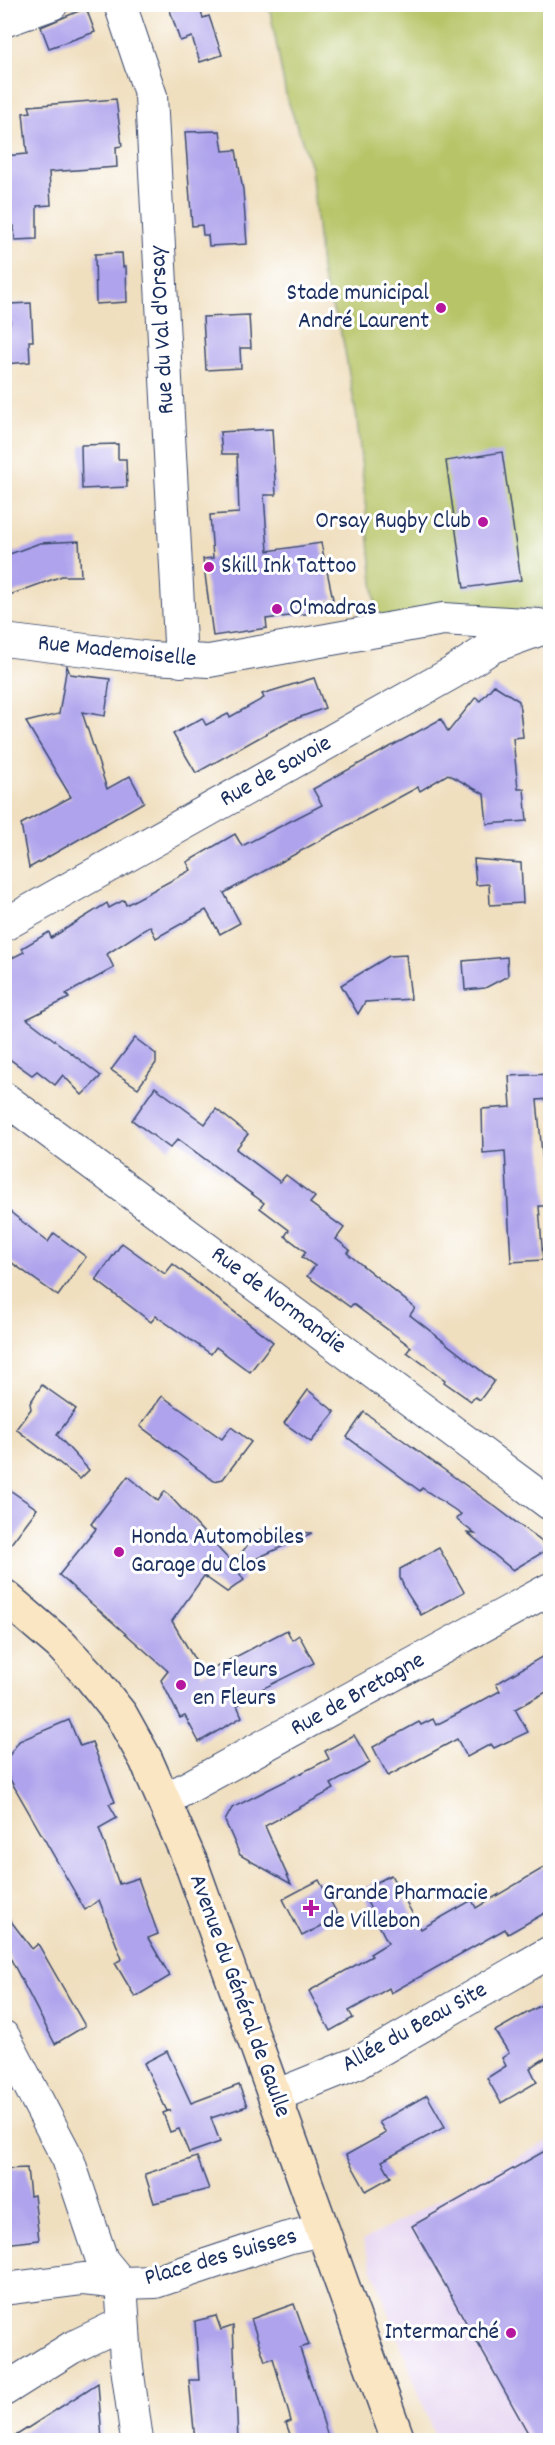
<svg xmlns="http://www.w3.org/2000/svg" width="555" height="2445" font-family="Dekko,sans-serif">
<rect width="100%" height="100%" fill="#fff"/>
<filter id="ink" filterUnits="userSpaceOnUse"><feTurbulence type="fractalNoise" baseFrequency=".0167" numOctaves="2"/><feDisplacementMap in="SourceGraphic" scale="12" xChannelSelector="R" yChannelSelector="G"/><feConvolveMatrix kernelMatrix="1 2 1 2 8 2 1 2 1" color-interpolation-filters="sRGB"/></filter>
<filter id="wash" filterUnits="userSpaceOnUse"><feTurbulence type="fractalNoise" baseFrequency=".008" numOctaves="4" result="noise"/><feDisplacementMap in="SourceGraphic" scale="24" xChannelSelector="R" yChannelSelector="G"/><feGaussianBlur stdDeviation="1.35" result="paint"/><feColorMatrix in="noise" values="0 0 0 0 0 0 0 0 0 0 0 0 0 0 0 0 0 1.4 0 .05"/><feComposite in="paint" operator="in"/></filter>
<g filter="url(#wash)">
<rect width="100%" height="100%" fill="#f0dfbf"/>
<!-- built -->
<polygon fill="#e5d3f1" points="550,2140 550,2440 436,2440 362,2241"/>
<!-- green -->
<polygon fill="#b7c567" stroke="#697a62" stroke-width="1.5" points="269,5 550,5 550,608 377,622 357,419 343,340 322,277 311,167 286,95"/>
<g id="blocks">
<!-- building -->
<g fill="#aea3ec">
<polygon points="168,4 199,4 203,18 209,16 222,55 200,62 192,37 180,41"/>
<polygon points="86,8 95,32 49,48 41,27"/>
<polygon points="116,99 122,146 116,147 117,167 49,172 51,205 37,206 37,239 15,240 14,226 4,226 4,156 27,154 23,113 31,112 29,106"/>
<polygon points="220,131 223,151 236,150 243,190 247,244 209,246 208,235 203,235 202,225 192,226 185,132"/>
<polygon points="122,253 123,267 126,267 127,302 96,304 95,254"/>
<polygon points="31,303 33,341 29,341 30,362 4,364 4,323 10,323 9,304"/>
<polygon points="249,315 251,348 240,348 241,368 206,370 203,317"/>
<polygon points="272,429 276,495 264,495 268,551 321,543 333,599 319,601 320,612 266,619 267,628 213,636 203,559 213,558 210,515 239,513 237,454 222,454 220,432"/>
<polygon points="118,444 118,459 126,459 127,487 82,489 81,445"/>
<polygon points="502,452 521,580 464,588 446,461"/>
<polygon points="79,541 81,576 62,576 4,597 4,556 40,543"/>
<polygon points="67,666 70,674 110,679 105,716 82,712 107,789 130,776 144,802 29,868 21,824 71,797 26,722 59,714"/>
<polygon points="314,678 325,708 287,722 196,773 173,734 202,718 206,725 228,714 230,717 264,698 262,694"/>
<polygon points="494,685 519,701 523,737 513,738 518,789 524,789 527,821 487,824 484,794 448,774 420,791 418,787 224,893 240,923 220,934 206,910 156,938 150,926 107,954 114,968 66,994 69,998 27,1019 101,1076 82,1095 63,1075 55,1085 37,1071 32,1075 4,1055 4,962 24,952 22,948 49,932 51,938 107,903 109,908 124,900 126,905 191,870 187,862 235,834 242,846 322,805 313,789 441,719 448,732 476,697 480,701"/>
<polygon points="474,859 521,863 523,903 490,905 489,884 476,885"/>
<polygon points="406,955 411,999 365,1002 358,1014 341,985 389,956"/>
<polygon points="507,957 508,976 485,988 465,990 463,961"/>
<polygon points="135,1038 156,1054 156,1063 138,1088 111,1070"/>
<polygon points="550,1074 550,1099 537,1100 547,1206 539,1206 543,1260 511,1262 505,1151 483,1153 482,1109 511,1107 509,1076"/>
<polygon points="155,1087 205,1124 216,1109 248,1134 236,1149 280,1182 286,1175 315,1197 310,1203 344,1228 336,1239 350,1250 347,1253 415,1308 410,1315 494,1381 480,1400 475,1397 471,1401 444,1382 445,1380 407,1352 411,1347 353,1304 350,1307 307,1276 315,1266 302,1257 306,1252 285,1236 289,1230 260,1208 264,1203 178,1139 170,1148 132,1120"/>
<polygon points="4,1207 48,1242 54,1233 86,1257 58,1296 4,1257"/>
<polygon points="122,1243 165,1274 173,1264 273,1342 250,1372 216,1347 211,1354 156,1316 151,1322 96,1280"/>
<polygon points="42,1385 76,1409 57,1435 89,1470 80,1479 16,1429 31,1409 30,1403"/>
<polygon points="308,1390 335,1412 311,1442 284,1423"/>
<polygon points="162,1396 222,1439 231,1427 251,1442 223,1479 214,1481 140,1426"/>
<polygon points="364,1412 493,1505 550,1548 513,1570 468,1533 475,1534 456,1519 461,1514 422,1488 420,1491 347,1437"/>
<polygon points="128,1476 158,1501 165,1491 233,1564 259,1530 312,1533 236,1568 244,1580 227,1592 204,1576 172,1621 203,1674 287,1630 292,1640 299,1635 314,1663 240,1700 241,1703 237,1705 242,1717 199,1742 185,1716 180,1718 161,1680 168,1671 59,1575 96,1529 91,1524"/>
<polygon points="4,1486 37,1509 4,1553"/>
<polygon points="439,1548 464,1592 421,1615 407,1593 400,1578 400,1569"/>
<polygon points="550,1652 550,1690 515,1709 528,1732 494,1748 491,1744 467,1757 457,1739 388,1776 373,1747 419,1722 421,1725 433,1719 436,1725 465,1710 500,1691 496,1684"/>
<polygon points="69,1720 80,1746 92,1742 115,1802 109,1804 117,1818 99,1828 119,1884 138,1878 158,1934 148,1938 170,1976 135,1997 115,1963 122,1959 99,1900 85,1910 4,1769 4,1763 19,1741"/>
<polygon points="354,1735 370,1763 331,1784 334,1789 265,1826 291,1884 240,1855 225,1821 232,1808 329,1759 325,1751"/>
<polygon points="550,1864 550,1910 508,1934 505,1929 391,1993 389,1988 349,2011 353,2018 330,2031 309,1991 372,1956 370,1954 388,1943 361,1890 391,1875 421,1929 472,1900 476,1908"/>
<polygon points="319,1880 339,1917 302,1936 283,1899"/>
<polygon points="4,1912 32,1949 38,1944 85,2026 55,2044 4,1946"/>
<polygon points="550,2000 550,2055 530,2068 537,2082 501,2103 487,2078 506,2066 502,2058 509,2053 495,2031"/>
<polygon points="167,2051 191,2103 239,2085 247,2106 211,2118 220,2142 189,2153 179,2129 170,2132 163,2113 171,2110 167,2111 144,2063"/>
<polygon points="427,2095 445,2127 382,2161 391,2177 366,2191 346,2155 386,2133 379,2122"/>
<polygon points="550,2148 550,2440 532,2440 412,2226"/>
<polygon points="197,2157 209,2189 154,2203 145,2174"/>
<polygon points="27,2168 30,2196 34,2195 39,2240 4,2244 4,2169"/>
<polygon points="294,2304 309,2345 300,2348 329,2440 292,2440 286,2423 291,2421 273,2358 265,2361 251,2319"/>
<polygon points="216,2316 221,2330 233,2326 238,2440 195,2440 189,2380 199,2380 195,2321"/>
<polygon points="98,2383 102,2440 9,2440"/>
</g>
</g>
</g>
<g filter="url(#ink)">
<use href="#blocks" fill-opacity="0" stroke="#3b496d" stroke-width="1.5"/>
<g fill="none" stroke-linecap="round" stroke-linejoin="round">
<defs>
<g id="minor">
<polyline points="120,4 151,96 181,661"/>
<polyline points="4,21 52,4"/>
<polyline points="4,640 151,658 209,661 443,619 539,625"/>
<polyline points="4,925 452,673 492,647 550,626"/>
<polyline points="4,1098 550,1504"/>
<polyline points="165,1800 550,1589"/>
<polyline points="4,2037 68,2159 102,2260 121,2283 126,2360 137,2440"/>
<polyline points="275,2096 359,2062 550,1952"/>
<polyline points="4,2289 83,2279 121,2283 155,2282 287,2238 322,2230"/>
<polyline points="4,2390 71,2348 123,2323"/>
</g>
<polyline id="secondary" points="4,1596 60,1644 90,1676 121,1715 146,1760 191,1863 398,2440"/>
</defs>
<!-- minor casing -->
<use href="#minor" stroke="#3b496d" stroke-width="34"/>
<!-- secondary casing -->
<use href="#secondary" stroke="#3b496d" stroke-width="36"/>
<!-- minor -->
<use href="#minor" stroke="#fff" stroke-width="32"/>
<!-- secondary -->
<use href="#secondary" stroke="#fbe6c4" stroke-width="33"/>
</g>
</g>
<!-- markers -->
<g fill="#b5179e" stroke="#fff" stroke-width="2">
<circle cx="441" cy="308" r="6"/>
<circle cx="483" cy="522" r="6"/>
<circle cx="209" cy="567" r="6"/>
<circle cx="277" cy="609" r="6"/>
<circle cx="119" cy="1552" r="6"/>
<circle cx="181" cy="1685" r="6"/>
<path d="M308 1899h6v6h6v6h-6v6h-6v-6h-6v-6h6z"/>
<circle cx="511" cy="2333" r="6"/>
</g>
<g text-anchor="middle" dominant-baseline="central" stroke-width="6" stroke-linejoin="round" paint-order="stroke">
<!-- poi labels -->
<g font-size="24" fill="#1b2f5e" stroke="#fff" text-anchor="start">
<text x="429" y="294" text-anchor="end">Stade municipal<tspan x="429" dy="28">André Laurent</tspan></text>
<text x="471" y="522" text-anchor="end">Orsay Rugby Club</text>
<text x="221" y="567">Skill Ink Tattoo</text>
<text x="289" y="609">O'madras</text>
<text x="131" y="1538">Honda Automobiles<tspan x="131" dy="28">Garage du Clos</tspan></text>
<text x="193" y="1671">De Fleurs<tspan x="193" dy="28">en Fleurs</tspan></text>
<text x="323" y="1894">Grande Pharmacie<tspan x="323" dy="28">de Villebon</tspan></text>
<text x="499" y="2333" text-anchor="end">Intermarché</text>
</g>
<!-- street labels -->
<g font-size="24" fill="#1b2f5e" stroke="#fff">
<text transform="translate(163 330) rotate(-93)">Rue du Val d'Orsay</text>
<text transform="translate(117 652) rotate(6)">Rue Mademoiselle</text>
<text transform="translate(276 772) rotate(-29)">Rue de Savoie</text>
<text transform="translate(278 1301) rotate(37)">Rue de Normandie</text>
<text transform="translate(358 1695) rotate(-29)">Rue de Bretagne</text>
<text transform="translate(239 1996) rotate(70)">Avenue du Général de Gaulle</text>
<text transform="translate(415 2028) rotate(-29)">Allée du Beau Site</text>
<text transform="translate(221 2258) rotate(-16)">Place des Suisses</text>
</g>
</g>
<!-- margin -->
<rect width="555" height="2445" fill="none" stroke="#fff" stroke-width="24"/>
</svg>
